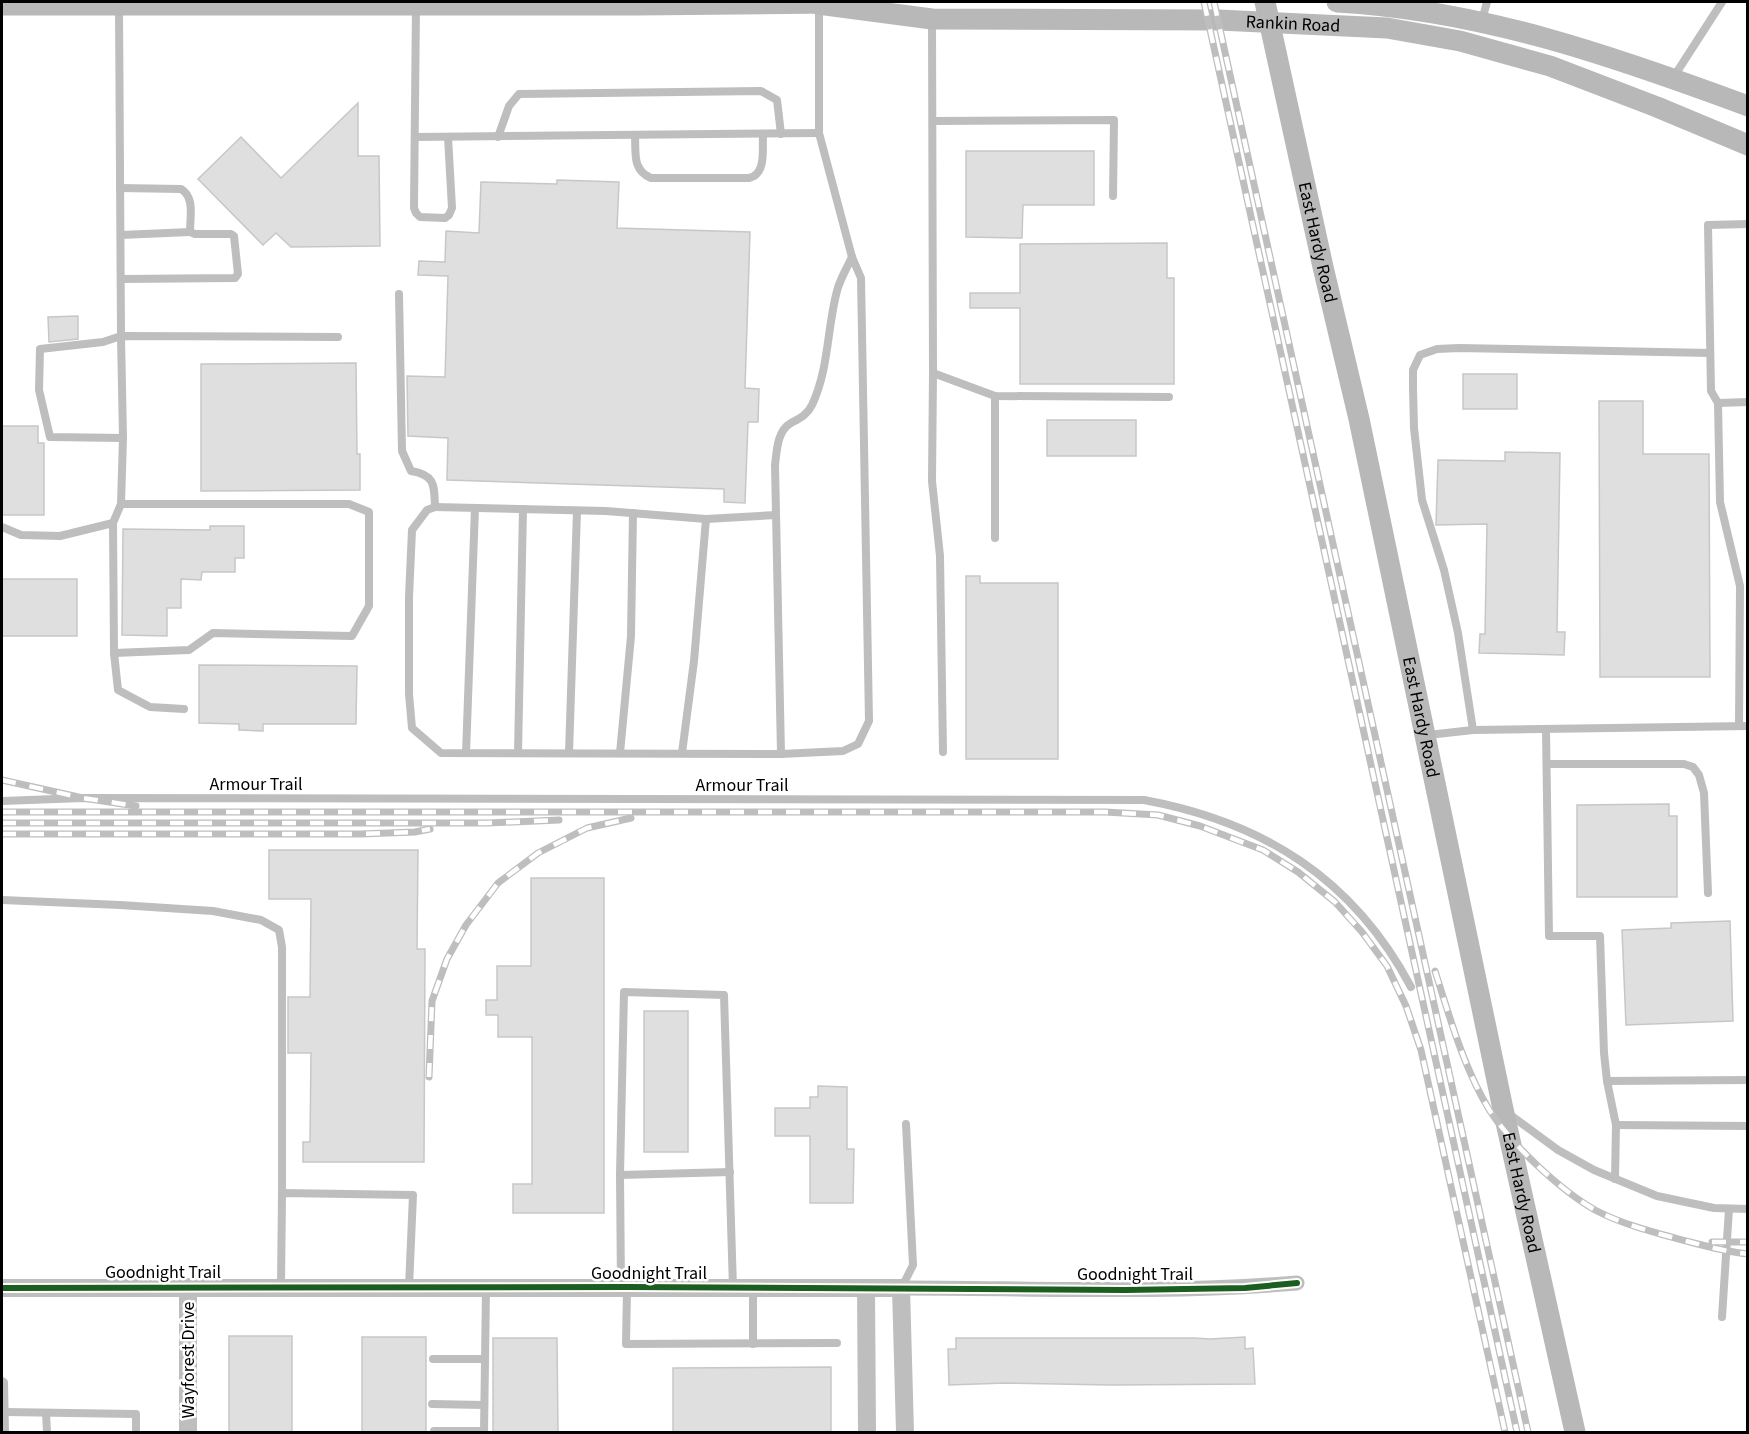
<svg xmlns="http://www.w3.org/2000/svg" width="1749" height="1434" font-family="'Source Sans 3',sans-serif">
<rect width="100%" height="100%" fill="#fff"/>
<!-- building -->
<g fill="#dfdfdf" stroke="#c7c7c7" stroke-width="1.5">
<polygon points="358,103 358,156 379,156 380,246 291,247 276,233 263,245 198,179 241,137 281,178"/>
<polygon points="966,151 1094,151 1094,205 1023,205 1022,238 966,237"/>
<polygon points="557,180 619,182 617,228 750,232 745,388 759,389 758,422 748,422 745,503 724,502 724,489 447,480 448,438 408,436 407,376 445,377 448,276 418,275 419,261 445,262 446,231 479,233 481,182 557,184"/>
<polygon points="1167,243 1167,278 1174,278 1174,384 1020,384 1020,308 970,308 970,293 1020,293 1020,244"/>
<polygon points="78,316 78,339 49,342 48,317"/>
<polygon points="356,363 357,454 360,454 360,490 201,491 201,364"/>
<rect x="1463" y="374" width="54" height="35"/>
<polygon points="1599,401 1643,401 1643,454 1709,454 1710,677 1600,677"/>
<rect x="1047" y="420" width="89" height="36"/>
<polygon points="2,426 38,426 38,443 44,443 44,515 2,515"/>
<polygon points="1505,452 1560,453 1557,632 1565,632 1564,655 1479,653 1480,634 1485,634 1487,524 1436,525 1438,460 1505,461"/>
<polygon points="210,526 244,526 244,558 235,558 235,572 202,572 201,580 181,579 181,608 167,608 167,636 122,635 123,529 210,530"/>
<polygon points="966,576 980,576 980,583 1058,583 1058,759 966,759"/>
<rect x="2" y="579" width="75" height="57"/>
<polygon points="199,665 357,666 356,724 263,724 263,731 239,730 239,724 199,723"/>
<polygon points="1669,804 1669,816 1677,816 1677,897 1577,897 1577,805"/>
<polygon points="269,850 418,850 417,949 425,949 424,1162 303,1162 303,1142 310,1142 311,1053 288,1053 288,997 310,997 311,899 269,899"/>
<polygon points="531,878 604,878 604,1213 513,1213 513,1184 532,1184 532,1037 498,1037 498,1015 486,1015 486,1000 497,1000 497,966 531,966"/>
<polygon points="1730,921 1733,1021 1626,1025 1622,930 1671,928 1671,923"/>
<rect x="644" y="1011" width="44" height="141"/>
<polygon points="818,1086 847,1087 847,1149 854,1149 853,1203 810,1203 810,1136 775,1136 775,1108 810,1108 810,1097 818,1097"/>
<rect x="229" y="1336" width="63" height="96"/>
<rect x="362" y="1337" width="64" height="95"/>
<polygon points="1245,1337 1245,1349 1253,1348 1255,1384 1111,1385 1006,1383 949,1385 948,1349 956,1349 956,1338 1194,1338 1210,1339"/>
<polygon points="493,1338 557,1338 558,1432 493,1432"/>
<polygon points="831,1367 831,1432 673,1432 673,1368"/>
</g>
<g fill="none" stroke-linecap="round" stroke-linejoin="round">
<!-- service -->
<g stroke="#bebebe" stroke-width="8">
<polyline points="416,5 414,208 416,213 420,217 445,218 449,215 452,208 448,137"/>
<polyline points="119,6 121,336 123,438 121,504 113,523 114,653 118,690 150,707 184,709"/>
<polyline points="932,20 933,373 995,396 1169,397"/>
<polyline points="1482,20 1487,2"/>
<polyline points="1673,78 1722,2"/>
<polyline points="933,121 1114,120 1113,196"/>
<path d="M635 135C636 153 632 170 651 178H749C767 174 762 148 763 134"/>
<polyline points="416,137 819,133"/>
<polyline points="498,137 509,106 519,94 761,91 777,100 781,134"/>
<path d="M120 188 181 189C195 197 190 217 190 232L195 234H231L234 236 238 274 235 278 121 279"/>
<polyline points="1748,224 1708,225 1711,391 1718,403 1748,402"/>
<polyline points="121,235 190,232"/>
<path d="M399 294 402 451 411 471C436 475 434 486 435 507L427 510 412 530 409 597V694L412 728 441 753 781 754 843 751 858 744 869 721 861 278 852 257 819 133V6"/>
<polyline points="933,373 932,481 940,556 943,752"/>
<polyline points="995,396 995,538"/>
<polyline points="1718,403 1720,502 1740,586 1739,726"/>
<polyline points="123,438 50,437 39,390 40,349 103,342 121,336 338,337"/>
<polyline points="435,507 606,511 706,519 694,661 682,753"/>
<polyline points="706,519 776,515"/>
<polyline points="2,527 21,535 60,536 113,523"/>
<polyline points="114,653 189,650 213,633 352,636 369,606 369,512 349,504 121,504"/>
<polyline points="1546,729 1549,936 1600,936 1604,1053 1607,1081 1616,1125 1615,1179"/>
<polyline points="1473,730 1458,633 1444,570 1422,500 1414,428 1413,388 1413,370 1420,355 1437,349 1459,348 1710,353"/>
<polyline points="1428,735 1473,730 1748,726"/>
<polyline points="466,753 475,508"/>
<polyline points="518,753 523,509"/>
<polyline points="569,753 577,511"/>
<polyline points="620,753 631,636 633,513"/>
<path d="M781 754 775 465C777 450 777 431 791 423 800 418 807 415 812 405 829 369 827 328 837 291 840 279 847 268 852 257"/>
<polyline points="1547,764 1684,764 1693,767 1699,775 1704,793 1708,893"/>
<path d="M2 801 83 798 1144 800C1263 822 1353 878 1411 987"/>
<polyline points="2,900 120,905 213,911 261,920 279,930 282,947 282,1193"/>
<polyline points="1607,1081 1748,1080"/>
<polyline points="1509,1114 1558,1150 1594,1170 1657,1196 1714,1208 1748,1209"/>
<polyline points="1616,1125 1748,1126"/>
<polyline points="620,1175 730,1172"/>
<polyline points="281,1287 282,1193 413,1195 409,1287"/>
<polyline points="621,1287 620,1175 624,992 724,995 733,1288"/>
<polyline points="902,1287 913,1265 906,1124"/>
<polyline points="627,1289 626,1344 837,1343"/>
<polyline points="753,1289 753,1344"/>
<polyline points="1722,1317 1729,1209"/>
<polyline points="433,1359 485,1359"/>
<polyline points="2,1381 4,1382 5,1432"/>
<polyline points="432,1404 484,1405"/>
<polyline points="5,1412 136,1414 136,1432"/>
<polyline points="46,1413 47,1432"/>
<polyline points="434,1431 484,1431"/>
<polyline points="484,1432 486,1289"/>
</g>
<!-- minor -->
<path stroke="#bebebe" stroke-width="15" d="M901 1288C1033 1288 1165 1294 1297 1283"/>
<!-- tertiary -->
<g stroke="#bebebe" stroke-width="18">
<polyline points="188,1287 188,1432"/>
<polyline points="2,1288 901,1288 905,1432"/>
<polyline points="866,1289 867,1432"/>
</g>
<!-- secondary -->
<g stroke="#b8b8b8" stroke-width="21">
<path id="s1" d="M1265 2 1323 267 1359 419 1503 1109 1575 1432"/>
<path d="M1337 2C1481 10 1613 56 1748 106"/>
<path id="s2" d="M818 4 932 19 1218 20 1387 28 1460 41 1550 66 1657 107 1748 145"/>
<polyline points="2,5 638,5 832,3"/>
</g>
<defs>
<g id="rail">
<polyline points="1204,2 1517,1432"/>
<polyline points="1214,2 1528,1432"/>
<polyline points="2,780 83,798 136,806"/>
<polyline points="2,812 1105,812 1158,815 1200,826 1263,850 1298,872 1335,902 1362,932 1387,966 1406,1006 1421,1050 1505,1432"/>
<polyline points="2,823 488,823 559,820"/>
<polyline points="2,834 361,834 415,832 430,829"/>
<path d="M1435 971C1450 1018 1464 1069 1490 1111 1512 1145 1560 1190 1595 1210 1623 1225 1660 1234 1690 1242 1709 1247 1728 1252 1748 1254"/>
<polyline points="429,1077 432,1001 447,959 466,925 498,883 538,853 587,828 631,818"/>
<polyline points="1712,1242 1748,1242"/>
</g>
</defs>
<!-- rail casing -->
<use href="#rail" stroke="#bebebe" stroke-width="7"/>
<!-- rail -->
<use href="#rail" stroke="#fff" stroke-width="4.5" stroke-dasharray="14" stroke-linecap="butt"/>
<defs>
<polyline id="cycleway" points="2,1288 627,1287 1125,1290 1245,1288 1297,1283"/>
</defs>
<!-- cycleway casing -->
<use href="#cycleway" stroke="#fff" stroke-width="10"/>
<!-- cycleway -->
<use href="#cycleway" stroke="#1b5e20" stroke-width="6"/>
</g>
<g text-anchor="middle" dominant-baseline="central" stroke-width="5" stroke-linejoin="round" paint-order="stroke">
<!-- street labels -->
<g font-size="18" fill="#000" stroke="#fff">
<text stroke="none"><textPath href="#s2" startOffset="476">Rankin Road</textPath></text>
<text stroke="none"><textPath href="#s1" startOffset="246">East Hardy Road</textPath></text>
<text stroke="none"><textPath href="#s1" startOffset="732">East Hardy Road</textPath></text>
<text x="256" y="784">Armour Trail</text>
<text x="742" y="785">Armour Trail</text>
<text stroke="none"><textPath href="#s1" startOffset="1218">East Hardy Road</textPath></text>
<text x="163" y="1272">Goodnight Trail</text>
<text x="649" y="1273">Goodnight Trail</text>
<text x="1135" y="1274">Goodnight Trail</text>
<text transform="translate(188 1360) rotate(-90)">Wayforest Drive</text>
</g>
</g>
<!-- border -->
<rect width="1749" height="1434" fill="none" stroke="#000000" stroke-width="6"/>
</svg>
